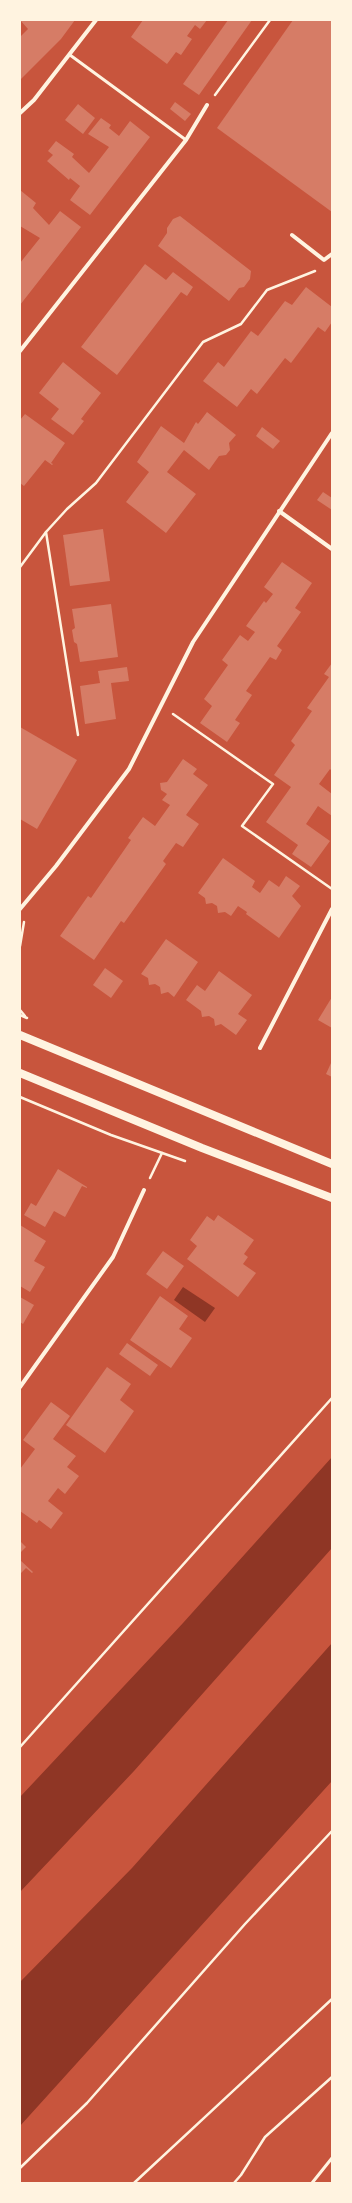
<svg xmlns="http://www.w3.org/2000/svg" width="352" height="2203" font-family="Rubik,sans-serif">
<rect width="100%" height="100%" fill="#c8553d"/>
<!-- water -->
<g fill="#8f3625">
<polygon points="183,1287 215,1308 205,1322 174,1300"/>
<polygon points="332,1457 332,1548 134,1771 20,1892 20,1797 183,1623"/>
<polygon points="332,1643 332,1781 20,2126 20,1982 132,1868"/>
</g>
<!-- building -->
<g fill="#d67c66">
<polygon points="20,20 75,20 61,39 20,80 20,37 28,29"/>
<polygon points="143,20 207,20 200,29 195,25 187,36 192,39 181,55 176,52 167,64 131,37"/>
<polygon points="228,20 252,20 199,95 183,84"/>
<polygon points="293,20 332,20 332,212 217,128"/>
<polygon points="175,102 191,114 185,121 170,109"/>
<polygon points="78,104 95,118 83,134 65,120"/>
<polygon points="101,118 111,125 109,128 119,136 130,121 150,137 90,215 70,200 80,186 70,178 69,180 47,161 53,155 48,151 56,141 74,154 72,157 89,173 109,147 88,134"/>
<polygon points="20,190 36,203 33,208 49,225 60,211 81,227 20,305 20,263 40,238 20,226"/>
<polygon points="180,216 251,271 250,279 244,287 239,288 229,301 158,246 167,233 167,228 173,219"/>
<polygon points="145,264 166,280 173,272 193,287 187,296 181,292 117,375 81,347"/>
<polygon points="306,287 332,307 332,322 325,332 318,327 291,363 285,358 257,394 251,389 237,407 203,381 218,362 224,367 251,331 258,336 285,301 292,305"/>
<polygon points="63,362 101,393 81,419 84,421 73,435 51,419 59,409 39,393"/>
<polygon points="207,412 236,435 229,443 230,450 226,455 219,456 209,470 184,450 167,472 196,494 166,533 126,502 149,472 137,462 161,426 184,443 196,422 198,424"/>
<polygon points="25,414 65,443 51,463 53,464 52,465 45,460 24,486 20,483 20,420"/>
<polygon points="262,427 280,441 273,449 256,436"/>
<polygon points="323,492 332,498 332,510 317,500"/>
<polygon points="103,529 110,581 70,586 63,535"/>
<polygon points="282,562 312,583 295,608 301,612 277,646 282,650 276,660 270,657 246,691 252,695 235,720 240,723 227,742 200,723 212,706 204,699 228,665 222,660 240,635 248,641 255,632 246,626 264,601 266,603 273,594 264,587"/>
<polygon points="111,604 118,657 80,662 77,644 74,642 72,630 75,628 72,609"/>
<polygon points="332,663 332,771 330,769 319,784 332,794 332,816 318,806 306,824 330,841 311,867 292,854 298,845 266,822 291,787 274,775 295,745 291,741 312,711 307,708 329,677 324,674"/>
<polygon points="127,667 129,681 111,683 116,719 85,724 80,686 100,683 98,671"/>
<polygon points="20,727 77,760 37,829 20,819"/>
<polygon points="183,759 197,769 193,774 208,785 186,815 199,824 183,847 176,843 163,861 166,864 124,923 121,921 94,960 60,936 88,896 91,898 131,840 128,838 143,817 155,826 170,805 162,800 167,794 161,790 160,783 167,782"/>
<polygon points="223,858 255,881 252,887 260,893 269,880 279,887 286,876 300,886 292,896 301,906 279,938 246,914 247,912 238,906 231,916 225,912 218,913 217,906 212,903 206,904 205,898 198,893"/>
<polygon points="166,939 198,962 174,997 168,992 161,994 160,987 155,984 149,985 148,978 141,974"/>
<polygon points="105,968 123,981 111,998 93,985"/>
<polygon points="219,971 252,995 238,1014 247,1020 236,1035 221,1024 215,1026 214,1019 209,1016 202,1017 201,1011 186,1000 197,985 205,991"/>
<polygon points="332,997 332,1028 318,1020"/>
<polygon points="331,1063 332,1064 332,1077 326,1074"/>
<polygon points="58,1169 87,1187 87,1188 82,1186 65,1217 54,1211 45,1227 24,1215 31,1203 36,1206"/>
<polygon points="218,1215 254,1240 244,1254 248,1257 243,1264 256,1273 238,1297 187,1259 197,1246 190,1240 207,1216 214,1221"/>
<polygon points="20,1225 46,1241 34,1261 45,1267 30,1292 20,1286"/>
<polygon points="163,1251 184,1266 167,1289 146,1274"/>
<polygon points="160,1296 188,1316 179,1329 192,1338 171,1368 130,1340"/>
<polygon points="20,1297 34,1305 23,1324 20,1322"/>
<polygon points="127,1343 158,1365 150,1376 119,1354"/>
<polygon points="107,1367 131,1384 120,1400 134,1411 105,1453 66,1425"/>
<polygon points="51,1402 70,1416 53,1439 76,1456 67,1467 79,1476 65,1494 58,1488 48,1501 63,1513 51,1529 39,1520 37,1523 20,1511 20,1469 35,1449 23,1440"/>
<polygon points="20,1541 26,1547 20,1553"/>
<polygon points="20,1560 33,1572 32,1573 26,1568 20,1574"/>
</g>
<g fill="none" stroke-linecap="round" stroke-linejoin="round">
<!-- path -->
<g stroke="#fff3e0" stroke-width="2.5">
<polyline points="215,95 270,20"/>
<polyline points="20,567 46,532"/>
<polyline points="173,714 273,784 242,826 332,889"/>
<polyline points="78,735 46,532 67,509 96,483 203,342 241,324 267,290 315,271"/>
<polyline points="20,946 24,922"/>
<polyline points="20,1010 25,1016"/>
<polyline points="20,1015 27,1018"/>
<polyline points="20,1097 111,1135 185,1161"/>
<polyline points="150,1178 162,1153"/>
<polyline points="20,1747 332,1398"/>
<polyline points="20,2168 87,2103 245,1924 332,1831"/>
<polyline points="134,2183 332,1999"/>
<polyline points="234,2183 241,2175 265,2137 332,2077"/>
</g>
<!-- service -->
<g stroke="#fff3e0" stroke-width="3">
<polyline points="70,55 186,140"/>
<polyline points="312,2183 332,2158"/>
</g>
<!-- minor -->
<g stroke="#fff3e0" stroke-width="4">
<polyline points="20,113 34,100 96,20"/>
<polyline points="292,235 324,260 332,254"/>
<polyline points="20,351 186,140 207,105"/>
<polyline points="279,511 332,549"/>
<polyline points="20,909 56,866 129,769 193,642 332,433"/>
<polyline points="260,1048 332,909"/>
<polyline points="20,1387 113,1257 144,1190"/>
</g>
<!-- secondary -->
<g stroke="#fff3e0" stroke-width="8">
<polyline points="20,1035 332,1164"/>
<polyline points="20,1073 202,1148 332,1198"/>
</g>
</g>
<!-- border -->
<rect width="352" height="2203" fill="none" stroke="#fff3e0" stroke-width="42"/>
</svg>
